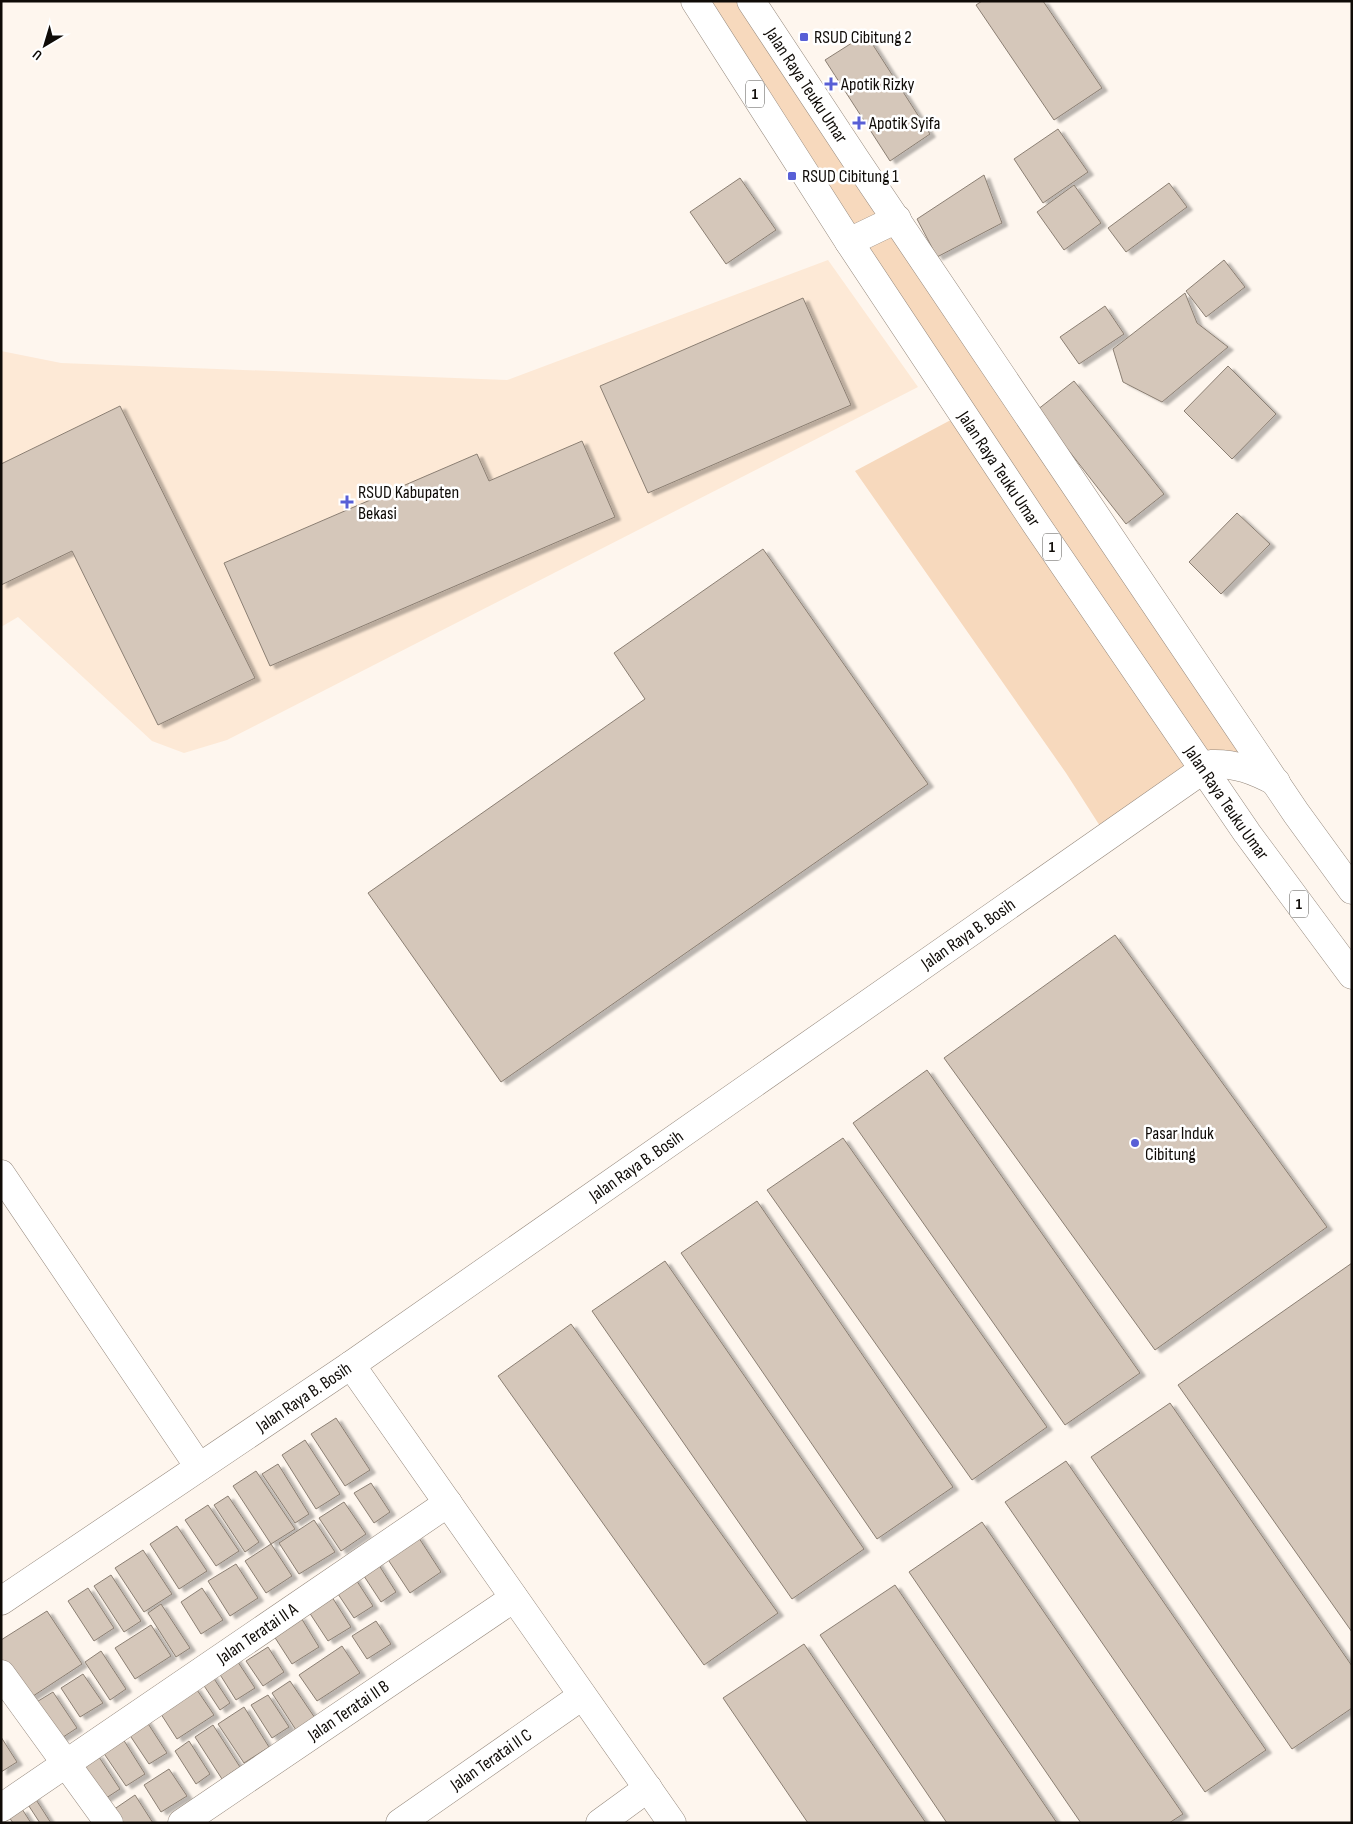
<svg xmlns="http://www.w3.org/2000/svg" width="1353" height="1824" font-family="'Sofia Sans Condensed',sans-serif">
<defs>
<filter id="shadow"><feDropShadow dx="5.5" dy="3" stdDeviation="1" flood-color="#0004"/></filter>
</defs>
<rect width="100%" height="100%" fill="#fef6ee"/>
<!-- built -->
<polygon fill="#fde9d6" points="828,260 918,387 227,740 184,753 152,741 18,617 1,627 1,351 61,363 507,380"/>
<!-- green -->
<polygon fill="#f7d9bd" points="694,1 751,1 1276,782 1227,764 1107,837 1066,773 855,471 962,414"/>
<!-- building -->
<g fill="#d5c7ba" stroke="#8b7f73" filter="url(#shadow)">
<polygon points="982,1 1043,1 1102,88 1054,120 976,5"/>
<polygon points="866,34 930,134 890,161 825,60"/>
<polygon points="1058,129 1088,172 1043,203 1014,159"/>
<polygon points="984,175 1002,223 937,257 917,219"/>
<polygon points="740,178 776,230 726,264 690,212"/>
<polygon points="1169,183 1187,207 1126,252 1108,228"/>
<polygon points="1074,185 1101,223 1064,250 1037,212"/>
<polygon points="1224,260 1245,287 1206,317 1186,291"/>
<polygon points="1185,293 1197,323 1228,347 1162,402 1123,382 1113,349"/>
<polygon points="803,298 851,405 648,493 600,386"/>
<polygon points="1105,306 1124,334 1079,364 1060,337"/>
<polygon points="1228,366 1276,414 1232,459 1184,411"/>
<polygon points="1074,381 1164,494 1126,524 1037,410"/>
<polygon points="120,406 255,678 158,725 72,551 1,585 1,464"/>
<polygon points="582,441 615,517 270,666 224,563 477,454 489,481"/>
<polygon points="1237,513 1270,544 1221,594 1189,562"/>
<polygon points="763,549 928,784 501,1082 368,893 645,699 614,653"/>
<polygon points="1115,935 1327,1227 1155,1350 944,1058"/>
<polygon points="927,1070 1140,1373 1065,1425 853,1123"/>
<polygon points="843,1138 1047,1427 972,1480 767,1190"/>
<polygon points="757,1201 953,1487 877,1539 681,1253"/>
<polygon points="665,1261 864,1549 792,1599 592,1311"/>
<polygon points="1352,1263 1352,1632 1178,1385"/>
<polygon points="571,1324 778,1613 704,1665 498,1376"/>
<polygon points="1170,1403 1352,1666 1352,1708 1292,1749 1091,1457"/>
<polygon points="336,1418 370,1470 345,1486 311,1434"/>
<polygon points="305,1440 340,1494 316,1509 282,1455"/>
<polygon points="1066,1461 1266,1750 1205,1792 1005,1502"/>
<polygon points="278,1464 309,1514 295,1523 262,1474"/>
<polygon points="256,1471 295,1529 271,1544 233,1486"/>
<polygon points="371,1483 390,1512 374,1523 354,1493"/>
<polygon points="228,1496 259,1542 245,1552 214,1505"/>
<polygon points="344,1502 366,1534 341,1551 319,1518"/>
<polygon points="208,1505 239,1551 216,1566 185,1520"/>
<polygon points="314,1520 335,1552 299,1574 279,1543"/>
<polygon points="982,1522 1183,1814 1169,1823 1081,1823 909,1572"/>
<polygon points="177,1526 207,1571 179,1589 150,1544"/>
<polygon points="417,1535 441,1572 410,1593 385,1555"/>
<polygon points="271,1544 292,1576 266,1593 245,1561"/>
<polygon points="143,1550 172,1594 144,1612 115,1568"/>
<polygon points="375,1559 396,1592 381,1602 360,1570"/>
<polygon points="236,1564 258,1598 230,1616 208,1581"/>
<polygon points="111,1575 141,1621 124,1632 94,1586"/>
<polygon points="353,1575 373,1606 354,1618 334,1588"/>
<polygon points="895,1585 1057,1823 947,1823 820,1635"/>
<polygon points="88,1588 114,1628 94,1641 68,1601"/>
<polygon points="202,1588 223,1620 201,1634 181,1602"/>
<polygon points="332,1597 351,1627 328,1641 309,1612"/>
<polygon points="161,1604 190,1648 176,1657 148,1613"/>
<polygon points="47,1611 82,1664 27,1700 1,1661 1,1640"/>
<polygon points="300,1616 319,1647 292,1664 272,1633"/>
<polygon points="376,1621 391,1644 367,1659 352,1636"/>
<polygon points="151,1625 171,1656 135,1679 115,1648"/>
<polygon points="804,1644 926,1823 808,1823 723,1698"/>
<polygon points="342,1646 360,1673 317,1701 299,1675"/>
<polygon points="268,1647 284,1672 263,1686 246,1661"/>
<polygon points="101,1651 126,1689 110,1700 85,1662"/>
<polygon points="232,1653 255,1688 236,1700 214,1665"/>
<polygon points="207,1668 230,1703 220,1710 197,1675"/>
<polygon points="83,1674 103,1703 80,1717 61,1688"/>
<polygon points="290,1681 315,1718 296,1730 272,1693"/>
<polygon points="195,1687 214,1715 177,1739 159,1711"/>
<polygon points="53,1692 77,1728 54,1743 30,1706"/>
<polygon points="268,1695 289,1727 272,1738 251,1705"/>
<polygon points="244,1707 269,1747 244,1763 218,1724"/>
<polygon points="145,1719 167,1753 149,1764 127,1731"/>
<polygon points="213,1725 240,1767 222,1779 195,1737"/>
<polygon points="1,1737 17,1762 1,1772"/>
<polygon points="123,1739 145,1774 126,1786 103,1752"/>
<polygon points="189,1741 210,1774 196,1784 175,1751"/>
<polygon points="97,1754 120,1789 100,1802 78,1767"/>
<polygon points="169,1769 187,1796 161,1812 144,1785"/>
<polygon points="33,1795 51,1823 40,1823 25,1800"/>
<polygon points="135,1795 153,1823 117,1823 110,1812"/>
<polygon points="22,1809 31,1823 13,1823 9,1817"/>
</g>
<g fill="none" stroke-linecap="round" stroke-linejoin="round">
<defs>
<g id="street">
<polyline points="1,1174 199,1467"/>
<polyline points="351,1365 672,1823"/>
<polyline points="1,1674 109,1823"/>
<path id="s1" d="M1 1808 448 1503"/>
<path id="s2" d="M182 1823 514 1598"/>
<path id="s3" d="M400 1823 582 1696"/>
<polyline points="600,1823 648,1788"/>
</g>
<g id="secondary">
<path id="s4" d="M1 1601 351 1365 1211 764C1236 763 1255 771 1276 782"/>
</g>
<g id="highway">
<path id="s5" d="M695 1 849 242 1036 524 1247 833 1352 975"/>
<path id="s6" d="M751 1 856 160 1296 813 1352 890"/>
<polyline points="849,242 897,219"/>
</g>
</defs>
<!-- street casing -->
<use href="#street" stroke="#95887c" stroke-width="29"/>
<!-- secondary casing -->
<use href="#secondary" stroke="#95887c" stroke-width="29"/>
<!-- highway casing -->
<use href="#highway" stroke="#95887c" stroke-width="29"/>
<!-- street -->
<use href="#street" stroke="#fff" stroke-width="28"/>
<!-- secondary -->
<use href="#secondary" stroke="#fff" stroke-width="28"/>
<!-- highway -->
<use href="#highway" stroke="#fff" stroke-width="28"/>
</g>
<!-- markers -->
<g fill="#585fd6" stroke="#fff" stroke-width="2">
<rect x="799" y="32" width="10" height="10" rx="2.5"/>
<path d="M828.5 76.5h5v5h5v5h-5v5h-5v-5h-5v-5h5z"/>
<path d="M856.5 115.5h5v5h5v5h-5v5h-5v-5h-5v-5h5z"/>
<rect x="787" y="171" width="10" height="10" rx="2.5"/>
<path d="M344.5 494.5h5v5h5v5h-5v5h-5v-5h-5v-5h5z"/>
<circle cx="1135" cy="1143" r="5"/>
</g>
<g text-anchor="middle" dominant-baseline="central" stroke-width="5" stroke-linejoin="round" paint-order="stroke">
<!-- shield labels -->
<g fill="#fff" stroke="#575451" stroke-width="1">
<rect x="746" y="80.5" width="18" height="27" rx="4"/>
<rect x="1043" y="533.5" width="18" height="27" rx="4"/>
<rect x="1290" y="890.5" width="18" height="27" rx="4"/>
</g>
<g font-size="16" font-weight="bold" fill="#0f0b07">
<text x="755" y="94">1</text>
<text x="1052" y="547">1</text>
<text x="1299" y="904">1</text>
</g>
<!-- poi labels -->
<g font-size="18" fill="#0f0b07" stroke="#fff" text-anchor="start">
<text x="814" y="37">RSUD Cibitung 2</text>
<text x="841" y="84">Apotik Rizky</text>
<text x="869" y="123">Apotik Syifa</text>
<text x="802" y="176">RSUD Cibitung 1</text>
<text x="358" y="492">RSUD Kabupaten<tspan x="358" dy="21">Bekasi</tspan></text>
<text x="1145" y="1133">Pasar Induk<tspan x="1145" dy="21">Cibitung</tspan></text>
</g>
<!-- street labels -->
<g font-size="18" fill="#0f0b07" stroke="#fff">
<text stroke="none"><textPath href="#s6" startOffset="101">Jalan Raya Teuku Umar</textPath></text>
<text stroke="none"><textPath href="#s5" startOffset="558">Jalan Raya Teuku Umar</textPath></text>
<text stroke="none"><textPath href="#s5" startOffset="962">Jalan Raya Teuku Umar</textPath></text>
<text stroke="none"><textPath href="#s4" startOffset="1175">Jalan Raya B. Bosih</textPath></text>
<text stroke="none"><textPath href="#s4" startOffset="770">Jalan Raya B. Bosih</textPath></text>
<text stroke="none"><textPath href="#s4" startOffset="365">Jalan Raya B. Bosih</textPath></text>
<text stroke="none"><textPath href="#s1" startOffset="310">Jalan Teratai II A</textPath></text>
<text stroke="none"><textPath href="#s2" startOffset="201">Jalan Teratai II B</textPath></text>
<text stroke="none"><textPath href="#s3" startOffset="111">Jalan Teratai II C</textPath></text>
</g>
</g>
<!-- border -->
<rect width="1353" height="1824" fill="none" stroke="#0f0b07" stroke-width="5"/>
<!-- north arrow -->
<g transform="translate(45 45) rotate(218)" stroke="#ffffff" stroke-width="4" paint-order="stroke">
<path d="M0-4L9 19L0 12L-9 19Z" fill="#0f0b07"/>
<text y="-8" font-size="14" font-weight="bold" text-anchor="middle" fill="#0f0b07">U</text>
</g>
</svg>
